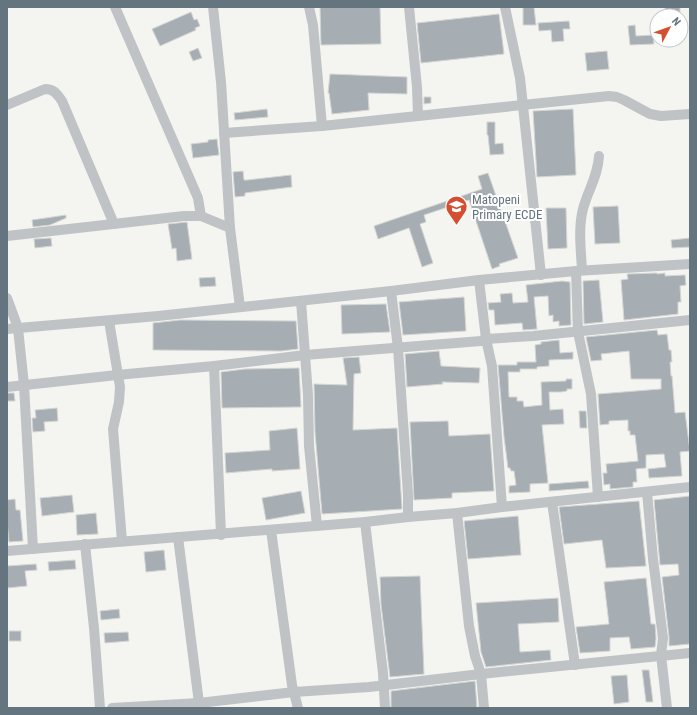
<svg xmlns="http://www.w3.org/2000/svg" width="697" height="715" font-family="'Roboto Condensed',sans-serif">
<rect width="100%" height="100%" fill="#f4f4f1"/>
<!-- building -->
<g fill="#a7aeb3" stroke="#d5d5d3">
<polygon points="320,7 380,7 381,44 321,45"/>
<polygon points="523,7 534,7 536,25 523,25"/>
<rect x="665" y="7" width="15" height="7"/>
<polygon points="191,12 194,20 197,19 200,26 195,28 196,30 160,46 152,29"/>
<polygon points="499,14 504,54 421,63 417,23"/>
<polygon points="569,21 570,29 563,29 564,41 552,42 551,30 539,31 538,23"/>
<polygon points="635,25 636,36 653,35 654,44 630,45 628,26"/>
<polygon points="198,48 202,58 193,61 189,52"/>
<polygon points="607,51 609,69 587,71 585,53"/>
<polygon points="330,74 407,77 407,94 368,93 369,110 332,114 329,93 328,93"/>
<polygon points="424,97 431,97 431,103 424,104"/>
<polygon points="267,109 268,117 235,120 234,113"/>
<polygon points="573,109 576,175 537,177 533,111"/>
<polygon points="487,122 495,122 495,144 503,143 504,154 490,155 488,135 487,135"/>
<polygon points="217,139 219,155 193,158 191,144 208,142 208,140"/>
<polygon points="243,171 244,180 247,180 291,175 292,187 245,193 245,196 235,197 233,172"/>
<polygon points="488,173 518,258 499,264 500,266 492,269 469,200 424,215 426,222 420,224 433,263 422,267 409,228 378,239 374,226 482,189 478,176"/>
<polygon points="618,206 620,243 595,244 593,207"/>
<polygon points="546,208 566,208 567,248 548,249"/>
<polygon points="66,215 66,218 50,225 33,227 32,220"/>
<polygon points="187,222 192,259 177,261 176,248 172,249 168,224"/>
<polygon points="51,238 52,246 35,248 34,239"/>
<polygon points="690,238 690,247 672,248 671,240"/>
<polygon points="657,273 657,274 665,273 665,276 685,275 686,285 680,286 681,302 678,302 678,314 624,320 621,280 628,279 627,274"/>
<polygon points="215,277 216,286 200,287 199,278"/>
<polygon points="599,280 603,322 584,324 583,281"/>
<polygon points="562,281 570,282 571,325 559,326 559,321 553,322 553,315 549,316 548,296 534,297 537,329 523,330 522,323 495,325 494,310 489,310 488,303 501,302 500,294 512,293 513,303 528,302 526,285"/>
<polygon points="464,297 466,331 403,335 399,302"/>
<polygon points="386,304 390,332 342,334 341,305"/>
<polygon points="180,320 296,321 298,349 281,351 153,350 153,323"/>
<polygon points="657,330 658,335 667,334 669,350 671,350 672,362 670,362 671,376 672,376 675,413 685,412 690,451 680,452 682,476 649,478 648,469 666,467 664,454 646,455 646,468 636,469 637,482 633,482 633,487 610,489 610,484 604,485 603,473 607,473 606,464 638,461 635,435 630,435 630,431 628,431 628,420 609,421 609,424 600,425 598,394 661,389 661,379 631,379 629,351 601,354 602,360 591,361 586,337"/>
<polygon points="559,340 560,353 573,352 573,359 549,360 549,366 537,367 537,369 520,369 520,372 508,372 509,397 517,397 517,401 523,401 524,407 542,405 541,382 566,381 566,379 572,379 572,389 567,389 567,391 561,392 549,392 550,410 563,409 564,424 542,425 548,483 530,484 530,492 509,493 509,486 516,485 514,471 511,471 510,468 508,468 504,437 498,365 517,365 517,362 536,362 535,345 541,344 541,342"/>
<polygon points="439,351 441,366 480,368 479,383 442,382 443,384 407,387 405,354"/>
<polygon points="359,357 361,373 354,374 353,430 397,428 402,509 322,514 315,432 314,384 347,385 343,358"/>
<polygon points="299,368 301,407 222,408 221,372 245,369"/>
<polygon points="7,393 14,393 15,401 7,401"/>
<polygon points="57,408 58,421 44,422 45,431 33,432 32,418 36,418 35,410"/>
<polygon points="579,411 586,411 587,428 580,428"/>
<polygon points="448,421 449,436 490,434 494,491 452,493 452,498 414,500 410,422"/>
<polygon points="297,428 300,469 272,471 272,469 226,473 225,453 270,450 269,431"/>
<polygon points="588,481 589,488 549,491 549,484"/>
<polygon points="301,491 305,513 266,520 262,498"/>
<polygon points="72,495 74,512 42,516 40,498"/>
<polygon points="690,496 690,644 669,646 669,637 662,577 679,575 678,564 660,565 654,500"/>
<polygon points="15,499 16,510 20,510 23,541 9,542 7,522 7,500"/>
<polygon points="639,501 646,566 606,568 602,540 564,544 559,507"/>
<polygon points="96,513 98,534 77,535 76,515"/>
<polygon points="518,516 521,555 468,559 464,521"/>
<polygon points="164,550 166,570 146,572 144,552"/>
<polygon points="75,560 76,569 49,571 48,562"/>
<polygon points="36,564 37,570 25,571 27,586 7,588 7,566"/>
<polygon points="420,576 424,674 390,677 381,605 380,577"/>
<polygon points="646,578 651,624 655,624 656,638 655,647 631,649 629,637 610,638 610,651 580,653 576,627 609,624 604,582"/>
<polygon points="558,598 559,622 518,624 520,652 550,650 551,660 486,667 481,652 476,603"/>
<polygon points="119,609 120,618 101,620 100,611"/>
<rect x="9" y="631" width="12" height="10"/>
<polygon points="128,632 129,641 105,643 104,633"/>
<polygon points="642,670 649,670 653,702 646,702"/>
<polygon points="627,675 629,702 614,704 611,676"/>
<polygon points="475,681 477,708 391,708 391,691"/>
</g>
<g fill="none" stroke-linecap="round" stroke-linejoin="round">
<!-- minor -->
<g stroke="#bfc3c6" stroke-width="10">
<polyline points="115,7 198,198 201,216"/>
<polyline points="213,7 221,82 230,228 240,307"/>
<polyline points="309,7 313,25 322,126"/>
<polyline points="409,7 417,87 418,116"/>
<polyline points="505,7 520,78 541,275"/>
<path d="M7 105 45 89C54 89 57 94 62 101L114 224"/>
<polyline points="224,133 322,126 609,96 617,97 624,100 650,114 661,116 690,114"/>
<polyline points="7,236 184,216 201,216 230,228"/>
<path d="M582 270C581 251 578 228 583 209 588 190 598 176 599 156"/>
<polyline points="576,271 578,332 591,394 598,497"/>
<polyline points="479,280 486,339 492,366 502,507"/>
<polyline points="391,291 398,348 408,494 408,517"/>
<polyline points="7,298 18,328 24,385 33,549"/>
<polyline points="301,301 308,395 309,446 317,526"/>
<polyline points="109,321 120,387 119,402 113,429 122,541"/>
<polyline points="7,329 158,316 391,291 479,280 576,271 690,264"/>
<polyline points="214,366 221,535"/>
<polyline points="7,387 117,375 214,366 305,355 481,341 486,339 533,336 690,320"/>
<polyline points="647,492 653,559 663,638 661,655 667,708"/>
<polyline points="552,502 575,665"/>
<polyline points="457,513 469,626 475,656 481,674 484,708"/>
<polyline points="365,522 383,673 385,708"/>
<polyline points="271,530 292,685 298,708"/>
<polyline points="178,537 199,703"/>
<polyline points="85,544 94,628 100,708"/>
<polyline points="7,551 365,522 408,517 457,513 502,507 690,487"/>
<polyline points="112,708 199,703 294,692 369,687 481,674 690,653"/>
</g>
</g>
<!-- icons -->
<defs>
<symbol id="school-pin" viewBox="-11 -11 22 30"><path d="M0 17L-7.5 6A9.5 9.5 0 1 1 7.5 6Z" fill="#d54e30" stroke="#fff"/><path d="M0-5L7-2L0 1L-7-2ZM-4 1L0 2.5L4 1V4Q0 6-4 4Z" fill="#fff"/></symbol>
</defs>
<g fill-rule="evenodd">
<use href="#school-pin" x="444" y="194" width="25" height="34"/>
</g>
<g text-anchor="middle" dominant-baseline="central" stroke-width="4" stroke-linejoin="round" paint-order="stroke">
<!-- poi labels -->
<g font-size="13" fill="#65757f" stroke="#fff" text-anchor="start">
<text x="472" y="199">Matopeni<tspan x="472" dy="15">Primary ECDE</tspan></text>
</g>
</g>
<!-- border -->
<rect width="697" height="715" fill="none" stroke="#65757f" stroke-width="16"/>
<!-- north arrow -->
<g transform="translate(669 28) rotate(49)"><circle r="19" fill="#ffffff" stroke="#c1c8cc"/>
<path d="M0-3L7 15L0 10L-7 15Z" fill="#d54e30"/>
<text y="-6" font-size="11" font-weight="bold" text-anchor="middle" fill="#65757f">N</text>
</g>
</svg>
